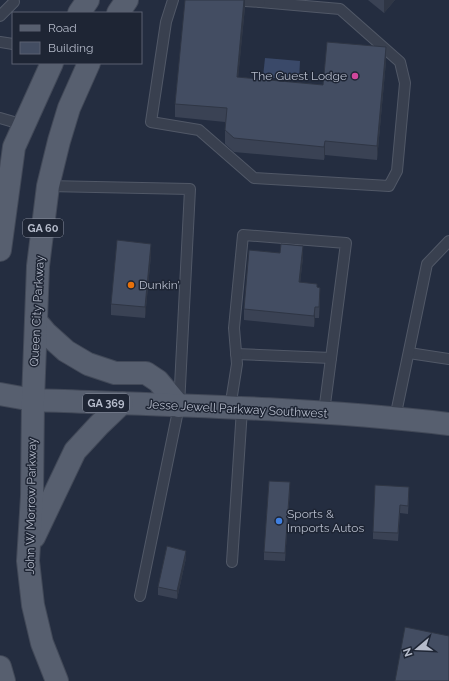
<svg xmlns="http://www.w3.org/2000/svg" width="449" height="681" font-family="Raleway,sans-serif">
<rect width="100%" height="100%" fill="#242d40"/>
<!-- water -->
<polygon fill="#3a4969" points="265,58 300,61 299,80 263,77"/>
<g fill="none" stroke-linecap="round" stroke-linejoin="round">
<defs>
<g id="service">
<polyline points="173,0 166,22 151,122 199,130 254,178 389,186 397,171 405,83 400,62 340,9 260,2 261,0"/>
<polyline points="245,1 260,2"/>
<polyline points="0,16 14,2"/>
<polyline points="0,42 13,44"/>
<polyline points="0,118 24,125"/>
<polyline points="48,186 190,189 179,406 140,596"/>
<polyline points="409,353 449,359"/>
<polyline points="236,354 331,358"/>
<polyline points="230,408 237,364 234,328 243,235 346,243 324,412"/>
<polyline points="395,418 427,264 449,241"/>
<polyline points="232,562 242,409"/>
</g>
<g id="primary">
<polyline points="79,13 88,0"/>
<polyline points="118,13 127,0"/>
<polyline points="0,250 14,147 52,63"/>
<polyline points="36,321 46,333 66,351 88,364 115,373 146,373 158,381 179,406"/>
<path d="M0 394 33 400C171 405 311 408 449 424"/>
<polyline points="34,537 75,451 99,425 122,403"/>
<polyline points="0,667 4,681"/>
<polyline points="57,681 42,643 33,605 28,561 32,496 33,400 38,266 48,186 59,141 69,108 89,63"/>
</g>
</defs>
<!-- service casing -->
<use href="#service" stroke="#515867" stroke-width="12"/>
<!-- primary casing -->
<use href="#primary" stroke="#424958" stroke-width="24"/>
<!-- service -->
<use href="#service" stroke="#39404f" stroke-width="10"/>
<!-- primary -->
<use href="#primary" stroke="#575f6f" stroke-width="22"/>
</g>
<!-- wall -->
<g fill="#3a4254">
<polygon points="245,0 245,7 238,77 323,85 386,61 377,160 325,155 324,160 234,152 225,144 225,122 175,117 175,104"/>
<polygon points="368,0 395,0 384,13"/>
<polygon points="151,255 145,318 111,315 111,304"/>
<polygon points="303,257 300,283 317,287 320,299 319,318 315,318 314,327 244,320 244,309"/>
<polygon points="290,490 285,561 264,560 264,552"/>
<polygon points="409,495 408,514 400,513 398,541 373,539 373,532"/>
<polygon points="186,558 177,599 158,595 158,587"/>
</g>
<!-- shaded-wall -->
<g fill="#2f3645">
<polygon points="244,0 245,0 245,7 237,91 237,77"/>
<polygon points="384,0 395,0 384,13"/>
<polygon points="386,47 386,61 377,160 377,146"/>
<polygon points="325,141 325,155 324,160 324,147"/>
<polygon points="151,244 151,255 145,318 145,307"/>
<polygon points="303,246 303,257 299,294 299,282"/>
<polygon points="320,288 320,299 319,318 319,307"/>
<polygon points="315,307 315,318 314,327 314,316"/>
<polygon points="290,482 290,490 285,561 285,553"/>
<polygon points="186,551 186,558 177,599 177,591"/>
</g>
<!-- building -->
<g fill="#434d62" stroke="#2f3645">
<polygon points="185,0 244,0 237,77 323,85 327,42 386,47 377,146 325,141 324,147 234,138 225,130 227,108 175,104"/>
<polygon points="117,240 151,244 145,307 111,304"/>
<polygon points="281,244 303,246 299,282 317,284 317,287 320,288 319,307 315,307 314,316 244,309 249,250 280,253"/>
<polygon points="269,481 290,482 285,553 264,552"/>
<polygon points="375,485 409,487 408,506 400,505 398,533 373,532"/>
<polygon points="167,546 186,551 177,591 158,587"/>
<polygon points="405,627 449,636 449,681 395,681"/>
</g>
<!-- markers -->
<circle fill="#d1479c" stroke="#1e2534" stroke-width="1.5" cx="355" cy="76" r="4"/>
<circle fill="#e8710a" stroke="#1e2534" stroke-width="1.5" cx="131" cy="285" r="4"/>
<circle fill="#3f7fe0" stroke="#1e2534" stroke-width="1.5" cx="279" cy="521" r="4"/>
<g text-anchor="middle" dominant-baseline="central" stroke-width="3" stroke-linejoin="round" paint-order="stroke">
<!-- shield labels -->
<g fill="#1e2534" stroke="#888e9d" stroke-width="1">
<rect x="23" y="219" width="40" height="18" rx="3"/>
<rect x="83" y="394" width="46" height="18" rx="3"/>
</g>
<g font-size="11" font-weight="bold" fill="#b5bbca">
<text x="43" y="228">GA 60</text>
<text x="106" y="403">GA 369</text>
</g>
<!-- poi labels -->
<g font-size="12" fill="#b5bbca" stroke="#1e2534" text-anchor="start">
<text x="347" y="76" text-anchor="end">The Guest Lodge</text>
<text x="139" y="285">Dunkin'</text>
<text x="287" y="514">Sports &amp;<tspan x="287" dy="14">Imports Autos</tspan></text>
</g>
<!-- street labels -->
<g font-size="12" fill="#b5bbca" stroke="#1e2534">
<text transform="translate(37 311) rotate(-87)">Queen City Parkway</text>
<text transform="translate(237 409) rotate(3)">Jesse Jewell Parkway Southwest</text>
<text transform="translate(31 506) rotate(-89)">John W Morrow Parkway</text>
</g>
</g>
<!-- legend -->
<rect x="12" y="12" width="130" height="52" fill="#1e2534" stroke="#5a6170"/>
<rect x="20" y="25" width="20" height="6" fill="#575f6f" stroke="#5a6170"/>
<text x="48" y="32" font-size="12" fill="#b5bbca">Road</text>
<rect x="20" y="42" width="20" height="12" fill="#434d62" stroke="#5a6170"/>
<text x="48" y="52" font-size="12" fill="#b5bbca">Building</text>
<!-- north arrow -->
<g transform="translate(417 649) rotate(251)" stroke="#1e2534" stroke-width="3" paint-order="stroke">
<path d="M0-3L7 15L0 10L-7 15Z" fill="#b5bbca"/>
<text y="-6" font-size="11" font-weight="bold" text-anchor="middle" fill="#b5bbca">N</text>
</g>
</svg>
